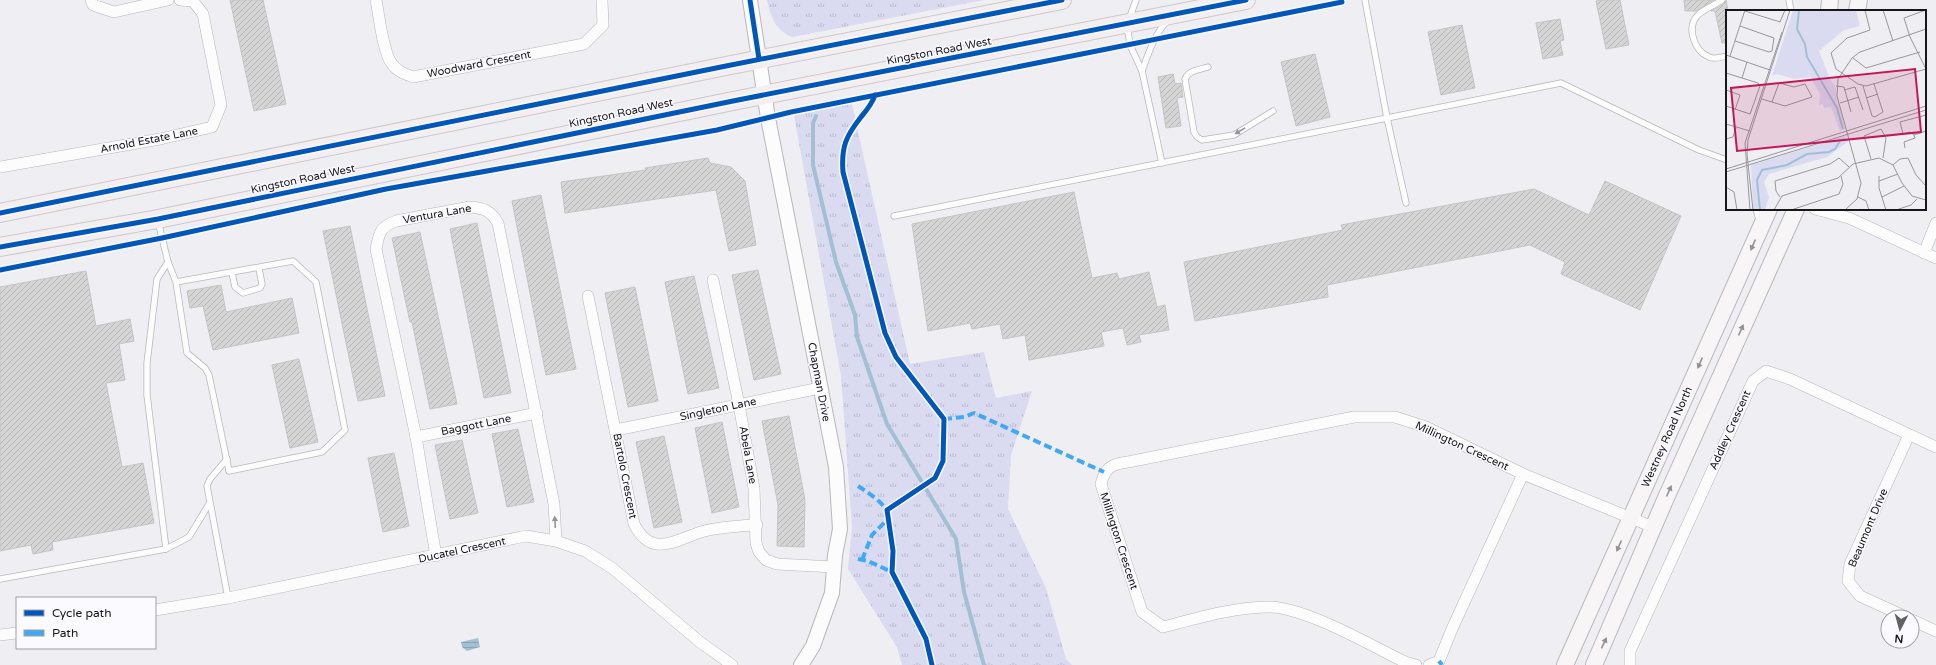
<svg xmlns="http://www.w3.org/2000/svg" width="1936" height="665" font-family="'Varela Round',sans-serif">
<defs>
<pattern id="grass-tufts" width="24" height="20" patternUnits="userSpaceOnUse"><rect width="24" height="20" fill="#dadbf1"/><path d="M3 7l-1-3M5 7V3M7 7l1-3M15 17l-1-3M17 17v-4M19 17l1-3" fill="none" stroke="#babbce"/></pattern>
<pattern id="water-rules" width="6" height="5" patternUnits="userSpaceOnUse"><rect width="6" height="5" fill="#a2c0d4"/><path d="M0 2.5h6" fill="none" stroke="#8ba4b5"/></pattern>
<pattern id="building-hatch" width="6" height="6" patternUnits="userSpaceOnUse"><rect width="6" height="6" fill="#d6d5d6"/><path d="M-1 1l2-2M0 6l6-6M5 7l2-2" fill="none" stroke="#b7b6b7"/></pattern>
</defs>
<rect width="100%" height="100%" fill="#eeeef3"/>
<!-- grass -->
<g fill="url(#grass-tufts)">
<path d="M767 0H984L792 37C775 29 771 18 767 0Z"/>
<polygon points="850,96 910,364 984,352 996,398 1032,391 1011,455 1008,509 1046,588 1066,659 1072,665 902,665 897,647 848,569 852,527 841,376 793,110"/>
</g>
<!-- water -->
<polygon fill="url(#water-rules)" points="478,638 480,647 467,651 462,647 461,642"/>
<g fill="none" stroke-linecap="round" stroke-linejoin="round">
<!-- stream -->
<polyline stroke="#a2c0d4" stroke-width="4" points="816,116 813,123 813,165 836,262 855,315 857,337 887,424 956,539 964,592 984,665"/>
</g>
<!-- building -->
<g fill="url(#building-hatch)" stroke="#c5c4c5">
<polygon points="230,0 263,0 286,104 254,111"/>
<polygon points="1603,0 1620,0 1629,45 1606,49 1596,1"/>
<polygon points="1684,0 1714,0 1696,11 1685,11"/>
<polygon points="1726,0 1728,11 1727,11 1727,43 1722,43 1715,11 1711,11 1724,4"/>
<polygon points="1560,19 1564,40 1560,41 1563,55 1543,59 1536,23"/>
<polygon points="1462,25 1475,88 1441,95 1428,32"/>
<polygon points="1315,54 1330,117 1296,126 1281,62"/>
<polygon points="1173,74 1175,84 1181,83 1183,97 1177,98 1181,126 1166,128 1158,77"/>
<polygon points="708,158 710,163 731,167 745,181 756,245 729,251 716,190 565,213 561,182 646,170 645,168"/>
<polygon points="1605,181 1681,216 1640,310 1561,274 1565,262 1530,245 1327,285 1328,297 1195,321 1184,262 1343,230 1341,225 1534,189 1589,215"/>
<polygon points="1074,192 1092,278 1117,273 1119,279 1149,272 1157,307 1165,305 1169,330 1139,335 1141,342 1127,345 1123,328 1101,332 1104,346 1029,360 1025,335 1003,339 1000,324 972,329 970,323 928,331 912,224"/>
<polygon points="541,195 576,369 546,375 512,201"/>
<polygon points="477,223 511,393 484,398 450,229"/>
<polygon points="350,226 385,396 358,401 323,231"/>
<polygon points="420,232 457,404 430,409 412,322 410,322 392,238"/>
<polygon points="758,270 781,374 754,380 732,275"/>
<polygon points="86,271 96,326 130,319 134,341 119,344 125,380 106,383 122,467 143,463 154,523 52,542 53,550 33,554 31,545 0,551 0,287"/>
<polygon points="694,276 719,388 688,394 665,282"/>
<polygon points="221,285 226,312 292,298 299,333 213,350 203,306 190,308 187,291"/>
<polygon points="635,287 658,401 628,407 605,293"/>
<polygon points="299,359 318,442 290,448 272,365"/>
<polygon points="789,416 805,500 804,547 777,546 778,505 762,421"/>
<polygon points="722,422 739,507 712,513 695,428"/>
<polygon points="518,429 534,502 507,507 492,434"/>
<polygon points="664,436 682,522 654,528 636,442"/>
<polygon points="462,440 478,513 450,519 435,445"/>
<polygon points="394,453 409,526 383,532 368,458"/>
</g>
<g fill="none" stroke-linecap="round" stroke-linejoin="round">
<defs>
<g id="service">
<polyline points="1136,0 1127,25 1130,45 1142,71 1162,163"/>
<polyline points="1365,0 1387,118 1561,83 1699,150 1727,160"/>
<path d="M1722 0C1715 5 1704 9 1698 15 1686 27 1694 51 1709 57 1714 60 1721 57 1727 56"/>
<polyline points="1789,0 1791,11"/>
<path d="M1208 67C1199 70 1189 70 1185 79L1194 132 1197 137 1202 140 1234 135 1273 111"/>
<path d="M1142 71C1147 57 1156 30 1168 21"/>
<polyline points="1756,209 1759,220"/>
<polyline points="894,216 1387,118 1406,203"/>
<polyline points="158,221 168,262 176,282 187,353 205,368 209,375 229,471 322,452 345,430 316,282 293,261 176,282"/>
<polyline points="232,273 235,287 243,293 260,288 262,284 259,269"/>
<polyline points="227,459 210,479 207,486 228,598"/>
<polyline points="166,549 147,395 147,363 157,279 168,262"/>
<polyline points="0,579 166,549 189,537 209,504"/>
</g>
<g id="minor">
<polyline points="91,0 93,5 114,12 168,0"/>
<path d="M376 0C379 15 383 53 392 64 397 71 405 74 413 77L584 44 603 25 602 0"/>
<polyline points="0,167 160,139 212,127 221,105 203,14 193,1 180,0"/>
<polyline points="1815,209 1849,218 1936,258"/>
<polyline points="1924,253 1936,223"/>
<polyline points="713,280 739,405 754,488 756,543 759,552 766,560 777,564 834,567"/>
<path d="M588 296 634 524C652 559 675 540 701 532 718 527 739 526 757 525"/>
<polyline points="616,430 820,388"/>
<polyline points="416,437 537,413"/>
<path d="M436 556 416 437 376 249C379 233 380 227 396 221L470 207C484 208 491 211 498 223L554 504 556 541"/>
<polyline points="155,610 228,598 526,536 556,541 585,551 612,568 700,642 732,665"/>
<polyline points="1906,617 1860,596 1848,581 1850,564 1909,435"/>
<polyline points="1912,620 1936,631"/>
<polyline points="0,635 17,633"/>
<path d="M1416 665 1405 662C1370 645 1307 608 1270 607 1234 607 1198 618 1163 627L1142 612 1101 484C1105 468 1111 464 1128 462L1354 417H1395L1426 427 1523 474 1653 527"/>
<polyline points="1429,665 1439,661 1452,629 1523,474"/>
<polyline points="1630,665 1630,651 1753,381 1766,371 1790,379 1936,447"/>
</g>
<polyline id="tertiary" points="750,0 768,118 836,467 840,529 835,555 832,593 813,646 801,665"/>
<g id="secondary">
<polyline points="1829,11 1830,0"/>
<polyline points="1857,11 1859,0"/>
<polyline points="1565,665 1769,209"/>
<polyline points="1594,665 1665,500 1796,209"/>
</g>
<g id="primary">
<polyline points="0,213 726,66 1062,0"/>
<polyline points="0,247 158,219 733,101 1246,0"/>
</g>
</defs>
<!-- service casing -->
<use href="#service" stroke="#b8b8bb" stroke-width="7"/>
<!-- minor casing -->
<use href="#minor" stroke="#b8b8bb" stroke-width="12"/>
<!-- tertiary casing -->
<use href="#tertiary" stroke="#b8b8bb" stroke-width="16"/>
<!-- secondary casing -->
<use href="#secondary" stroke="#b8b8bb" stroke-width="18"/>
<!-- primary casing -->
<use href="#primary" stroke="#cacacd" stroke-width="20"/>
<!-- service -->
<use href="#service" stroke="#fcfcfd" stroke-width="5.5"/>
<!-- minor -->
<use href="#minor" stroke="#fcfcfd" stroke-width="11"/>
<!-- tertiary -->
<use href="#tertiary" stroke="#fcfcfd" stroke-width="14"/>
<!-- secondary -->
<use href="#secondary" stroke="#f8f5f6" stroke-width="16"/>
<!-- primary -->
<use href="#primary" stroke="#f4eef0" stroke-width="18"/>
<!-- quiet -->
<g stroke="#3fa9f5" stroke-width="4" stroke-dasharray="8 4" stroke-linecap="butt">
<polyline points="944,419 964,417 974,413 1104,472"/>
<path d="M858 486C866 491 886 504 888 514"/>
<polyline points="858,559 868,561 892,572"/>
<polyline points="862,560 872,535 888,519"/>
<polyline points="1439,661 1442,665"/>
</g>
<defs>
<g id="cycleway">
<polyline points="750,0 759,59"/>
<path d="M875 95C872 104 867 110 861 117 846 136 841 147 843 172L885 333 896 357 944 419 943 461 935 478 887 510 893 551 892 572 926 639 932 665"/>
<polyline points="0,213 726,66 1062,0"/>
<polyline points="0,247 158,219 733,101 1246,0"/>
<polyline points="0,270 162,238 386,189 717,130 791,112 1342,2"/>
</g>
</defs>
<!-- cycleway casing -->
<use href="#cycleway" stroke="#fafaff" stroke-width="8"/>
<!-- cycleway -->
<use href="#cycleway" stroke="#0057b8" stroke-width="5"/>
</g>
<!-- one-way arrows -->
<defs><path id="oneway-solid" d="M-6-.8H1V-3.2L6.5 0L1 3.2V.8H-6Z"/></defs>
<g fill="#959597">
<use href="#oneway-solid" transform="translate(1240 131) rotate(149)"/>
<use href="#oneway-solid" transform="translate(555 522) rotate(-93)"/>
</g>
<g fill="#939193">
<use href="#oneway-solid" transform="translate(1753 245) rotate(114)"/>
<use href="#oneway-solid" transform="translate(1741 330) rotate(-66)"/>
<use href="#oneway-solid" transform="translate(1700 363) rotate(114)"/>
<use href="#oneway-solid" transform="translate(1669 491) rotate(-66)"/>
<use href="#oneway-solid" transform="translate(1619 546) rotate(114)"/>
<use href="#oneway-solid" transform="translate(1604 643) rotate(-65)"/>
</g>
<g text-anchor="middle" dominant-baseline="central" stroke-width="3" stroke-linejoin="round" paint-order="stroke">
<!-- street labels -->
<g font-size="11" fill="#17171a" stroke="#fafaff">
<text transform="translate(939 51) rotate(-11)">Kingston Road West</text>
<text transform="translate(479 64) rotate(-11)">Woodward Crescent</text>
<text transform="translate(621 113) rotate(-12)">Kingston Road West</text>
<text transform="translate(149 140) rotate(-11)">Arnold Estate Lane</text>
<text transform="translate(303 179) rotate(-12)">Kingston Road West</text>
<text transform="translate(437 214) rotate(-10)">Ventura Lane</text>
<text transform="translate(819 382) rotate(79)">Chapman Drive</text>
<text transform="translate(718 409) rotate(-12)">Singleton Lane</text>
<text transform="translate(476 425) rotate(-11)">Baggott Lane</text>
<text transform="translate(1730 430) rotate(-66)">Addley Crescent</text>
<text transform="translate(1667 437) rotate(-66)">Westney Road North</text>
<text transform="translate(1462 446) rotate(25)">Millington Crescent</text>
<text transform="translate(748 455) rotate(80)">Abela Lane</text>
<text transform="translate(625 476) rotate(79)">Bartolo Crescent</text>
<text transform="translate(1868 528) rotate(-67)">Beaumont Drive</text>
<text transform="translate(1119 541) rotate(72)">Millington Crescent</text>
<text transform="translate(462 550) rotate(-12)">Ducatel Crescent</text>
</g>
</g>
<!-- overview -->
<g transform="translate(1726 10)">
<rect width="200" height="200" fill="#eeeef3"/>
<path d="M67 0H130L134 16 118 20 93 41 104 69 109 76 119 119 114 121 105 97 98 98 97 94 93 95 94 84 84 67 68 69 51 64 46 66ZM119 126 123 131 101 147 43 164 38 172 43 187 39 200H27L25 155Z" fill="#dadbf1"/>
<path d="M103 0H122L125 10 111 11ZM90 14 99 17 104 22 90 33 77 21ZM70 36 77 55 66 59 59 40Z" fill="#dadbf1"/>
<path fill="none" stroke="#a2c0d4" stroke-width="2" d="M73 0 71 19 79 34 81 47 111 98 117 119M34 200 31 170 36 160 61 155 81 144 103 142 109 139 114 131"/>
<path fill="none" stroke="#98989c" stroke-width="1" d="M139 0 144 20 121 28 105 43 110 59 132 74 140 76 200 59M157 0 167 31M19 1 54 12 59 0M9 31 43 42 46 41 48 28 14 16M0 45 44 60M4 46 19 0M127 48 140 58 194 42M200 59 184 27 178 8 200 0M0 63 32 73 34 76 24 104 0 96M16 68 21 52M110 76 118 77 125 102M137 76 146 106 149 107 157 102 148 74M0 80 14 85 9 100M118 80 129 77 137 100M140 88 152 84M36 89 59 96 86 87 79 74 68 77 53 73 46 92M114 93 133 87M0 114 24 121M188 125 184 122 177 124 174 112 200 105M188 125 200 121M0 129 7 127 10 118M179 138 178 132 189 128 188 125M145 149 138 126 155 119 160 128 157 148M167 155 174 149 182 148 190 165 200 176M0 159 200 96M0 162 200 100M153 166V178L160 200M153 171 172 164M0 177 8 182 11 200M54 187 50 181 49 171 104 154 113 148 123 157M132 187 140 191 143 200M156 187 178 176M24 200 19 133 56 22M27 200 21 144 22 130 64 0M48 200 56 186 112 168 127 154 153 148 167 155 176 173 186 186 200 190M65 200 113 184 117 174 115 166M119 200 131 189 135 173 111 86 112 69 126 48 134 42 200 19M170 200 185 195 191 189"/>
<path fill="#c2185b" fill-opacity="0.15" stroke="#c2185b" stroke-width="2" d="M189 59 195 122 11 141 5 78Z"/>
<rect width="200" height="200" fill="none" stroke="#17171a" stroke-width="2"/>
</g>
<!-- legend -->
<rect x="16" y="597" width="140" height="52" fill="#fafaff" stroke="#9f9fa3"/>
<rect x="24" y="610" width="20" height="6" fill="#0057b8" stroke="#9f9fa3"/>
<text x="52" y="617" font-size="12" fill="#17171a">Cycle path</text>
<rect x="24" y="630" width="20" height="6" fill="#3fa9f5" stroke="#9f9fa3"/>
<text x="52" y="637" font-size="12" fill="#17171a">Path</text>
<!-- north arrow -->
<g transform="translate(1900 629) rotate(186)"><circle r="19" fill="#fafaff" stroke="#9f9fa3"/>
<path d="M0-3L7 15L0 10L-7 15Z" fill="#626266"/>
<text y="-6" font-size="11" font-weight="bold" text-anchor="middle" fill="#17171a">N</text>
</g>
</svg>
